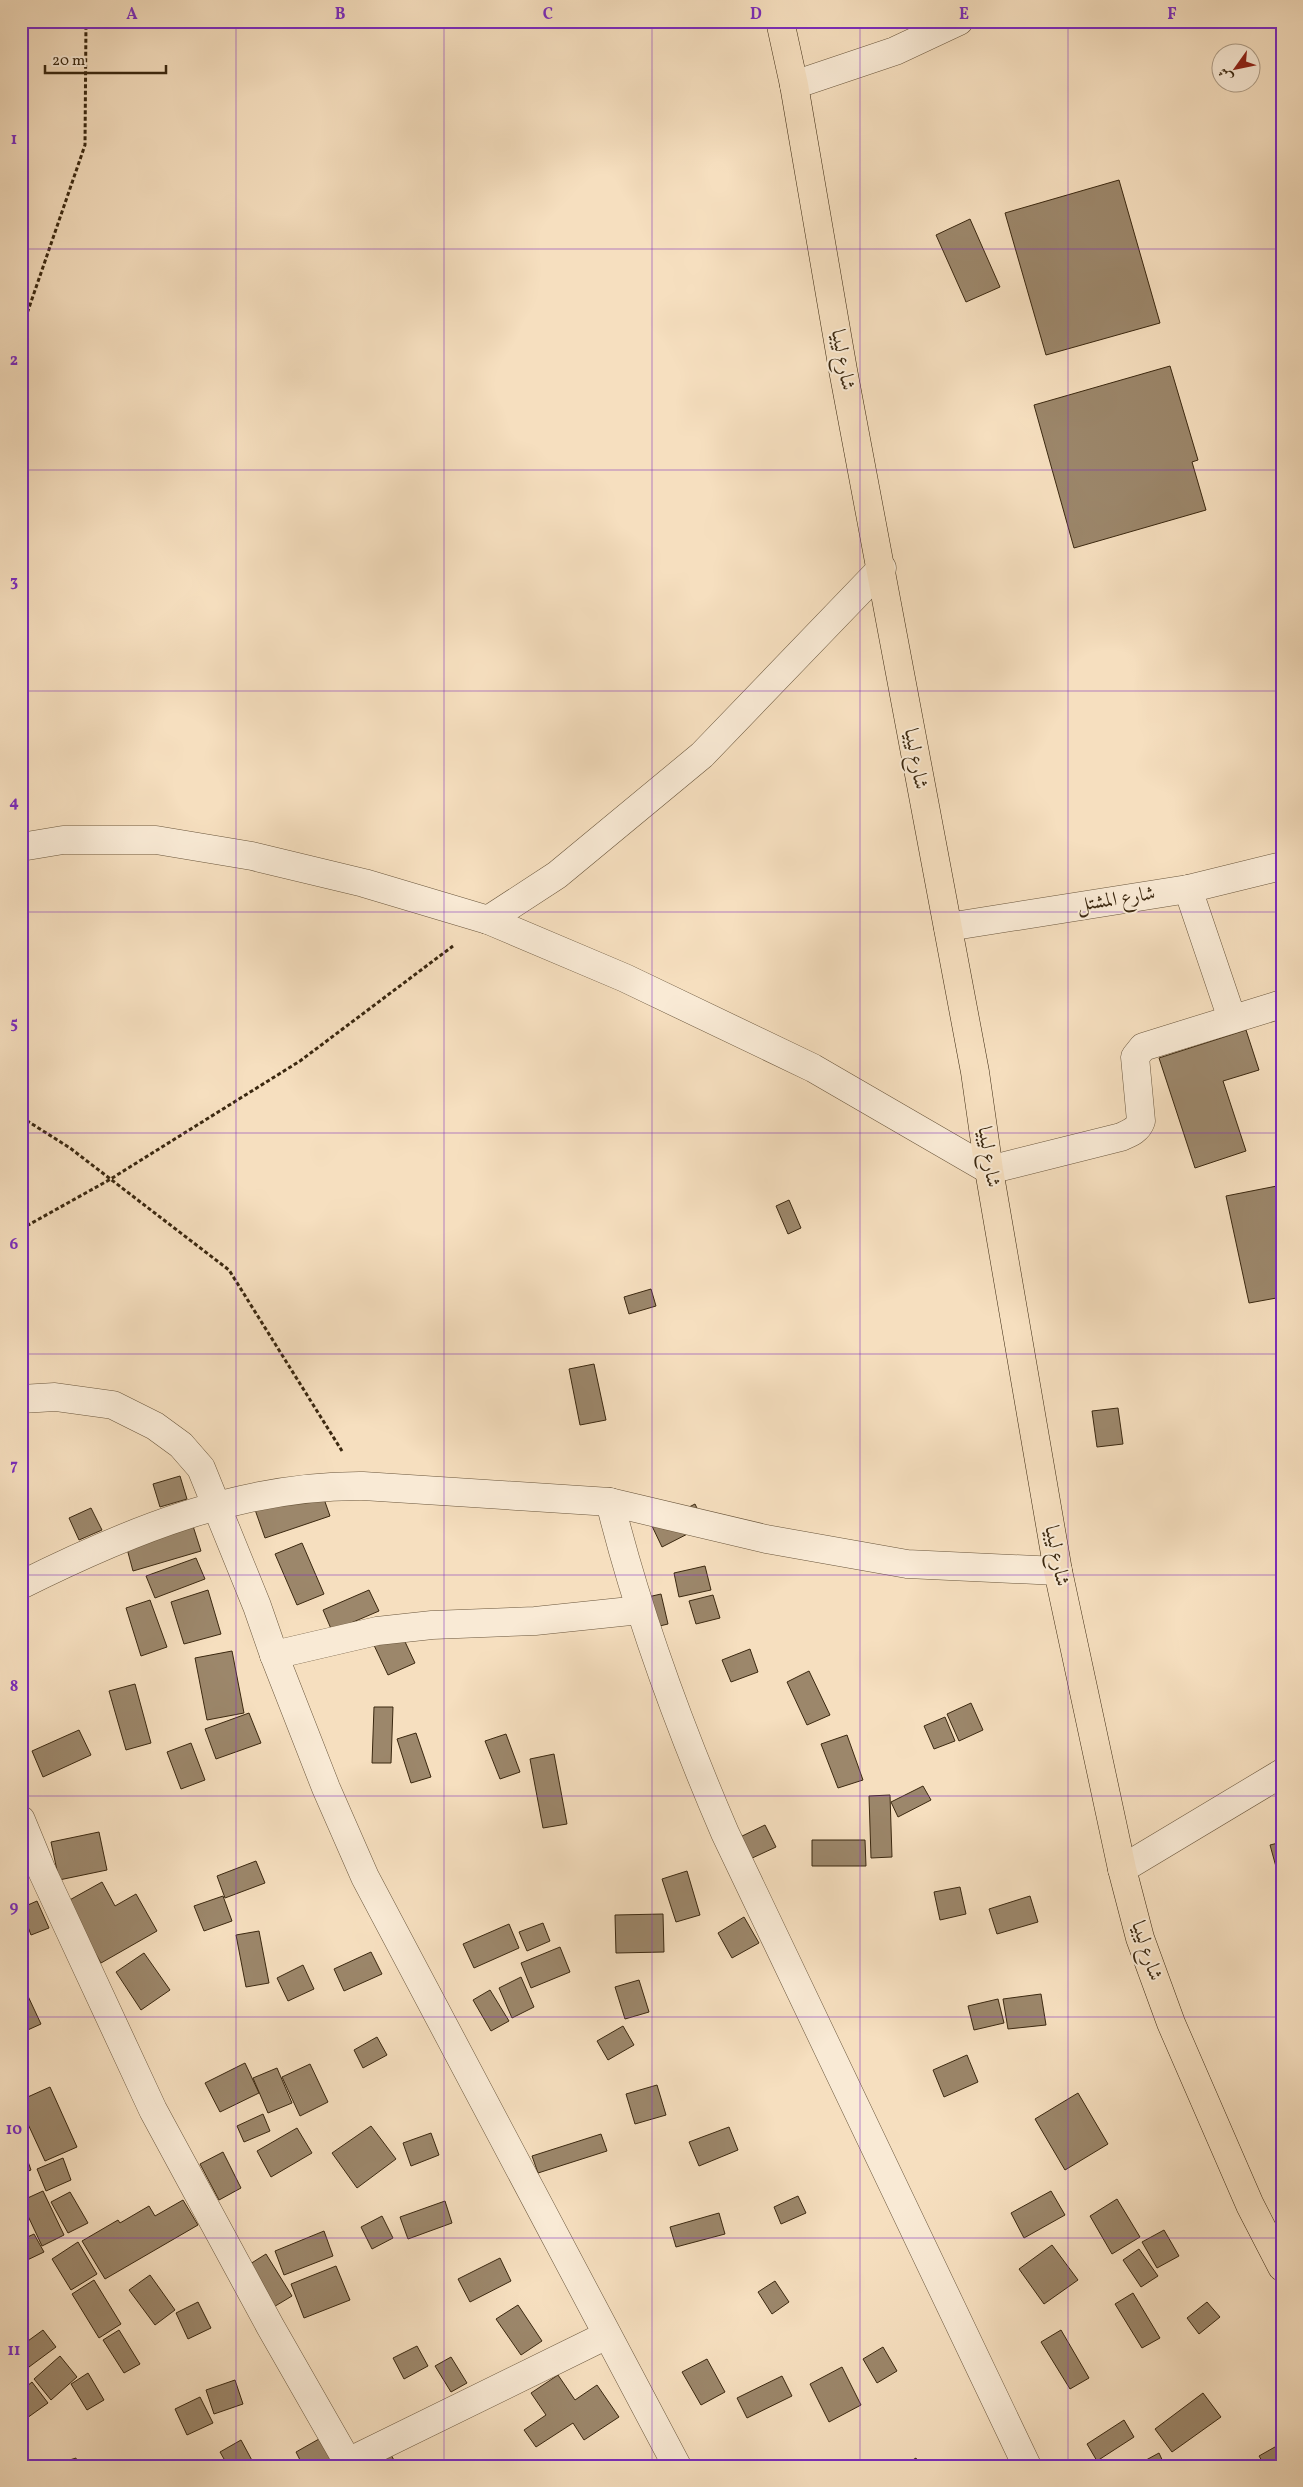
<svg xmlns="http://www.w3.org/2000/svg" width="1303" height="2487" font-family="Vollkorn,Amiri,serif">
<rect width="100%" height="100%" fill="#f6dfbf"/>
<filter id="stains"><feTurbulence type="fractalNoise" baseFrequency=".004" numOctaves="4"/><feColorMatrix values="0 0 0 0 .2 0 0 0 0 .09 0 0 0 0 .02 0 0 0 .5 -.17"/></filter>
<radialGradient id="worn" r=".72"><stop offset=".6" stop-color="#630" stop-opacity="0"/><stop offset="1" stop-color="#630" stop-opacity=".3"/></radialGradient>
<!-- building -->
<g fill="#9c876b" stroke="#3b2810">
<polygon points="1119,180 1160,323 1046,355 1005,213"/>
<polygon points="970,219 1000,287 966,302 936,235"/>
<polygon points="1170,366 1198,460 1192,462 1206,510 1074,548 1034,405"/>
<polygon points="1246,1030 1259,1070 1223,1081 1246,1151 1195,1168 1159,1058"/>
<polygon points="1282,1185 1282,1297 1249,1303 1226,1196"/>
<polygon points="789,1200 801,1228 788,1234 776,1206"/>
<polygon points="651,1289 656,1306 629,1314 624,1297"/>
<polygon points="594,1364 606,1420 580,1425 569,1369"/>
<polygon points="1118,1408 1123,1444 1097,1447 1092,1411"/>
<polygon points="180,1476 187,1499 160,1507 153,1484"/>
<polygon points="318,1482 330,1516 265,1538 253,1504"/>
<polygon points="695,1504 705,1525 662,1547 652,1526"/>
<polygon points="91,1508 102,1530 79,1540 69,1518"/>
<polygon points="193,1526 201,1551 133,1571 126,1545"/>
<polygon points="302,1543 324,1594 297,1605 275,1554"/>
<polygon points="196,1558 205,1579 155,1598 146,1576"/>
<polygon points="705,1566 711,1590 679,1597 674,1573"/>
<polygon points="208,1590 221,1634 184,1644 171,1602"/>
<polygon points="369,1590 379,1611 332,1631 323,1610"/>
<polygon points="661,1594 668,1624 647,1629 639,1599"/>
<polygon points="713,1595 720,1618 696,1624 689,1601"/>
<polygon points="150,1600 167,1647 141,1656 126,1608"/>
<polygon points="399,1629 415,1663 388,1675 372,1641"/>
<polygon points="750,1649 758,1672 731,1682 722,1660"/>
<polygon points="232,1651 244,1713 207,1720 195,1658"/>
<polygon points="809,1671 830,1715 807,1725 787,1682"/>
<polygon points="135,1684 151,1743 126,1750 109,1691"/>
<polygon points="971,1703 983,1730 959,1741 947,1714"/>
<polygon points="374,1707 393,1707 391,1763 372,1763"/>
<polygon points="249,1713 261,1743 216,1759 205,1729"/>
<polygon points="945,1717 955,1741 934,1749 924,1726"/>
<polygon points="79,1730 91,1755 43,1777 32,1751"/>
<polygon points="416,1733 431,1777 411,1783 397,1739"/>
<polygon points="506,1734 520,1772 500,1779 485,1741"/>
<polygon points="847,1735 863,1780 838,1788 821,1744"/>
<polygon points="191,1743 205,1780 181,1789 167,1752"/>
<polygon points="554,1754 567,1824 543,1828 530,1759"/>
<polygon points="923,1786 931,1800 898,1817 891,1802"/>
<polygon points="890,1795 892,1857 871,1858 869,1796"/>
<polygon points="765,1825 776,1847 748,1860 738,1838"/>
<polygon points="99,1832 107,1870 59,1880 51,1842"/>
<polygon points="812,1840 865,1840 866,1866 812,1866"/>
<polygon points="1282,1842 1282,1873 1278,1874 1270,1845"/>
<polygon points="256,1861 265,1883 225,1898 217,1876"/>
<polygon points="687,1871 700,1915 676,1922 662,1879"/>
<polygon points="102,1882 115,1906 136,1894 157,1931 101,1963 66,1902"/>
<polygon points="960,1887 966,1914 940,1920 934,1892"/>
<polygon points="223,1896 232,1921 204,1931 194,1906"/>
<polygon points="1030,1896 1038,1922 997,1934 989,1909"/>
<polygon points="37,1901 49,1928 31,1935 21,1908"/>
<polygon points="663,1914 664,1952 616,1953 615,1915"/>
<polygon points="744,1917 759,1943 732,1958 718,1933"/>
<polygon points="543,1923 550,1941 527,1951 519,1932"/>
<polygon points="509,1924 519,1948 474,1968 463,1944"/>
<polygon points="259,1931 269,1983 246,1987 236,1935"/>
<polygon points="560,1947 570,1972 531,1988 521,1963"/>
<polygon points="371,1952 382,1974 344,1991 334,1969"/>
<polygon points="144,1953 170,1990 141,2010 116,1972"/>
<polygon points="303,1965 314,1989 288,2001 277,1978"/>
<polygon points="521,1977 534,2007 512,2018 499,1988"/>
<polygon points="639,1980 649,2012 625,2019 615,1987"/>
<polygon points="490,1990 509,2021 491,2031 473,2000"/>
<polygon points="27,1994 41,2024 21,2033 21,1996"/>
<polygon points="1041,1994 1046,2025 1008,2029 1003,1999"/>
<polygon points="998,1999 1004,2023 974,2030 968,2006"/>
<polygon points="623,2026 634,2045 608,2060 597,2041"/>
<polygon points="377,2037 387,2055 363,2068 354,2050"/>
<polygon points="967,2055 978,2082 944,2097 933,2070"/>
<polygon points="245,2063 259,2093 220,2112 205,2083"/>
<polygon points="310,2064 328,2102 300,2116 282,2077"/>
<polygon points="277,2068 292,2103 268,2113 253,2078"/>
<polygon points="657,2085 666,2115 635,2124 626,2094"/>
<polygon points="50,2087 77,2147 45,2161 21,2109 21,2100"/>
<polygon points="1078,2093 1108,2144 1065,2170 1035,2119"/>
<polygon points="263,2114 270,2131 244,2142 237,2126"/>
<polygon points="371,2126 396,2159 357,2188 332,2153"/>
<polygon points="729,2127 738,2150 699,2166 689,2142"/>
<polygon points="297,2128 312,2153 271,2177 257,2151"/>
<polygon points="431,2133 439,2155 411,2166 403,2143"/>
<polygon points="601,2134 607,2151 538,2173 532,2156"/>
<polygon points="21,2142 31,2170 21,2174"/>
<polygon points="223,2152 241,2188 219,2200 200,2164"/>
<polygon points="63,2158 71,2180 46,2191 37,2169"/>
<polygon points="43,2191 64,2235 42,2246 21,2201"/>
<polygon points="1051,2191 1065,2215 1024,2238 1011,2213"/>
<polygon points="70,2192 88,2223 68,2233 51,2202"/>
<polygon points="798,2196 806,2213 781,2224 774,2207"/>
<polygon points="1117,2199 1140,2237 1112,2254 1090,2216"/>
<polygon points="183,2200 198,2225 105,2279 82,2241 118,2220 120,2223 149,2206 155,2216"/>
<polygon points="445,2201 452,2223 408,2239 400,2217"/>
<polygon points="719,2213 725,2234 676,2247 670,2227"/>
<polygon points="382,2216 393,2238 372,2249 361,2227"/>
<polygon points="1164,2230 1179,2256 1157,2268 1142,2242"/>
<polygon points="324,2231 333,2256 284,2275 275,2251"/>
<polygon points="34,2234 44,2252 21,2263 21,2240"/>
<polygon points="78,2242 97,2274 71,2290 52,2259"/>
<polygon points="1052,2245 1078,2280 1044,2304 1019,2269"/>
<polygon points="1139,2249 1158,2276 1141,2287 1123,2260"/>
<polygon points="266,2254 292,2296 267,2311 242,2269"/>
<polygon points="500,2258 511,2281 470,2302 458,2279"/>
<polygon points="336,2266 350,2300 304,2318 291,2284"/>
<polygon points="150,2275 175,2310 155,2325 129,2290"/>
<polygon points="94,2280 121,2324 99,2338 72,2294"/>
<polygon points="775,2281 789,2302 772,2314 758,2292"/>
<polygon points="1133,2293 1160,2338 1142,2348 1115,2304"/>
<polygon points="198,2302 211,2328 188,2339 176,2313"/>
<polygon points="1207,2302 1220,2317 1199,2334 1187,2318"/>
<polygon points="518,2305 542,2341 521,2355 496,2319"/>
<polygon points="43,2330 56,2347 29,2367 21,2356 21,2346"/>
<polygon points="119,2330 140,2364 124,2373 103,2340"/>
<polygon points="1061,2330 1089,2378 1070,2389 1041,2342"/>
<polygon points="417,2346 428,2366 404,2379 393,2358"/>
<polygon points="883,2347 897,2371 877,2383 863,2359"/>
<polygon points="60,2356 77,2377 51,2400 34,2379"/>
<polygon points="451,2357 467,2383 451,2392 435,2366"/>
<polygon points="707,2359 725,2392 701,2405 682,2372"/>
<polygon points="842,2367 861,2405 829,2422 810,2384"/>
<polygon points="88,2373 104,2400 87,2410 71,2384"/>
<polygon points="558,2375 575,2400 597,2385 619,2417 584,2440 573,2423 536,2447 524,2430 546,2415 531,2393"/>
<polygon points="782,2376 792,2396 747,2418 737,2398"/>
<polygon points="235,2380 243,2404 214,2414 206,2390"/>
<polygon points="32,2382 48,2403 27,2418 21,2410 21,2391"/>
<polygon points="1203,2393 1221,2417 1172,2452 1155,2429"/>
<polygon points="200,2397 213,2423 187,2435 175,2409"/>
<polygon points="1124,2420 1134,2437 1097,2461 1087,2444"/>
<polygon points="319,2439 331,2459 319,2466 303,2466 296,2452"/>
<polygon points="241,2440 255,2466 228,2466 220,2452"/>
<polygon points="1282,2443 1282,2465 1265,2466 1259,2456"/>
<polygon points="386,2446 395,2462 390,2466 361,2466"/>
<polygon points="1159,2453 1165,2466 1135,2466"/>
<polygon points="76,2458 78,2466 50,2466"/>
<polygon points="916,2458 920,2466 902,2466"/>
<polygon points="611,2460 613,2466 591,2466"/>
</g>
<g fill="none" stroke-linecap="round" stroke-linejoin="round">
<defs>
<g id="minor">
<polyline points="794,85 895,51 959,21"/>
<path d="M21 847 63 840H156L252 856 364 883 488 920 625 978 813 1068 989 1170 1121 1137C1130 1133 1138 1130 1141 1121L1135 1057 1143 1047 1282 1004"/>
<polyline points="1188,889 1232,1019"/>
<polyline points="488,920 557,875 702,755 882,568"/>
<polyline points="21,1399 55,1397 113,1405 155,1426 181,1445 201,1468 257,1606 274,1655 326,1788 365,1877 677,2466"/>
<path d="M610 1502C638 1615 679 1726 725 1833L1027 2466"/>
<path d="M21 1585C129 1531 241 1485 363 1486L610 1502 766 1539 907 1564 1058 1571"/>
<polyline points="274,1655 377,1631 432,1625 535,1621 640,1610"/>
<polyline points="21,1820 42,1871 153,2110 270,2326 350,2466"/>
<polyline points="1122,1869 1282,1773"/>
<polyline points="348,2462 607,2335"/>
</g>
<polyline id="tertiary" points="948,927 1188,889 1282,866"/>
<polyline id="trunk" points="780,21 794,85 843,370 975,1072 989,1170 1058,1571 1122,1869 1140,1938 1171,2023 1250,2205 1282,2267"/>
</defs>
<!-- minor casing -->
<use href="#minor" stroke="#6a563c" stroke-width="29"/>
<!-- tertiary casing -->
<use href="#tertiary" stroke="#6a563c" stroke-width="29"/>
<!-- trunk casing -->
<use href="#trunk" stroke="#3b2810" stroke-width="29"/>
<!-- path -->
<g stroke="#3b2810" stroke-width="3" stroke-dasharray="4 2.5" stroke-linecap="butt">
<polyline points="21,331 85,145 86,21"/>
<polyline points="21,1117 70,1148 229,1270 342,1451"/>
<polyline points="21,1229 109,1180 300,1061 453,946"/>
</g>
<!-- minor -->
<use href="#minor" stroke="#f9ead5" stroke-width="28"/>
<!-- tertiary -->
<use href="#tertiary" stroke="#f9ead5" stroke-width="28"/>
<!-- trunk -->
<use href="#trunk" stroke="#f6dfbf" stroke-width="28"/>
</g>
<!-- grid -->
<path fill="none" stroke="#7b2cbf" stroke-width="1" stroke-opacity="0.55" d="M236 21V2466M444 21V2466M652 21V2466M860 21V2466M1068 21V2466M21 249H1282M21 470H1282M21 691H1282M21 912H1282M21 1133H1282M21 1354H1282M21 1575H1282M21 1796H1282M21 2017H1282M21 2238H1282"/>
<g text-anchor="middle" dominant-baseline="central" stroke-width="4" stroke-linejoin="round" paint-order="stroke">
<!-- street labels -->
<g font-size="20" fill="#3b2810" stroke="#f9ead5">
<text transform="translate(842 360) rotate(80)">شارع ليبيا</text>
<text transform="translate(915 759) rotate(80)">شارع ليبيا</text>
<text transform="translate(1116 900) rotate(-9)">شارع المشتل</text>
<text transform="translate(988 1157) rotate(81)">شارع ليبيا</text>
<text transform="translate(1056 1556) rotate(79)">شارع ليبيا</text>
<text transform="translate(1146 1951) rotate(72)">شارع ليبيا</text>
</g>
</g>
<!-- margin -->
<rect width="1303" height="2487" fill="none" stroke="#f6dfbf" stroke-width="55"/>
<!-- north arrow -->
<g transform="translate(1236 68) rotate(237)"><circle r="24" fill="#f9ead5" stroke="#ad9c86"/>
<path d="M0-4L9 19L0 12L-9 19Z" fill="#8f2418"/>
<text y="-8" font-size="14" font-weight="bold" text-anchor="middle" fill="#3b2810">ش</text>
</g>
<!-- scale -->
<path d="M45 65v8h121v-8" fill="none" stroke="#3b2810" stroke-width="2.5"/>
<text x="52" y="65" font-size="15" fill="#3b2810" stroke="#f9ead5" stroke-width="4" paint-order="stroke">20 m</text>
<rect x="28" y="28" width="1248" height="2432" fill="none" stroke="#7b2cbf" stroke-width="2"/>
<g font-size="16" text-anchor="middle" font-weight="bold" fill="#7b2cbf">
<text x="132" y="19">A</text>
<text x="340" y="19">B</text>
<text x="548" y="19">C</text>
<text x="756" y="19">D</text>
<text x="964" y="19">E</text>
<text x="1172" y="19">F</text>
<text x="14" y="144">1</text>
<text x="14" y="365">2</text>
<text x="14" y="586">3</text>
<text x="14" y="807">4</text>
<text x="14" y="1028">5</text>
<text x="14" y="1249">6</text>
<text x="14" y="1470">7</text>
<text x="14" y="1691">8</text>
<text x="14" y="1912">9</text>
<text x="14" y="2134">10</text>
<text x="14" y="2355">11</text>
</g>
<rect width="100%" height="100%" filter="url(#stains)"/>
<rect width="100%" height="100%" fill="url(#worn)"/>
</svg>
